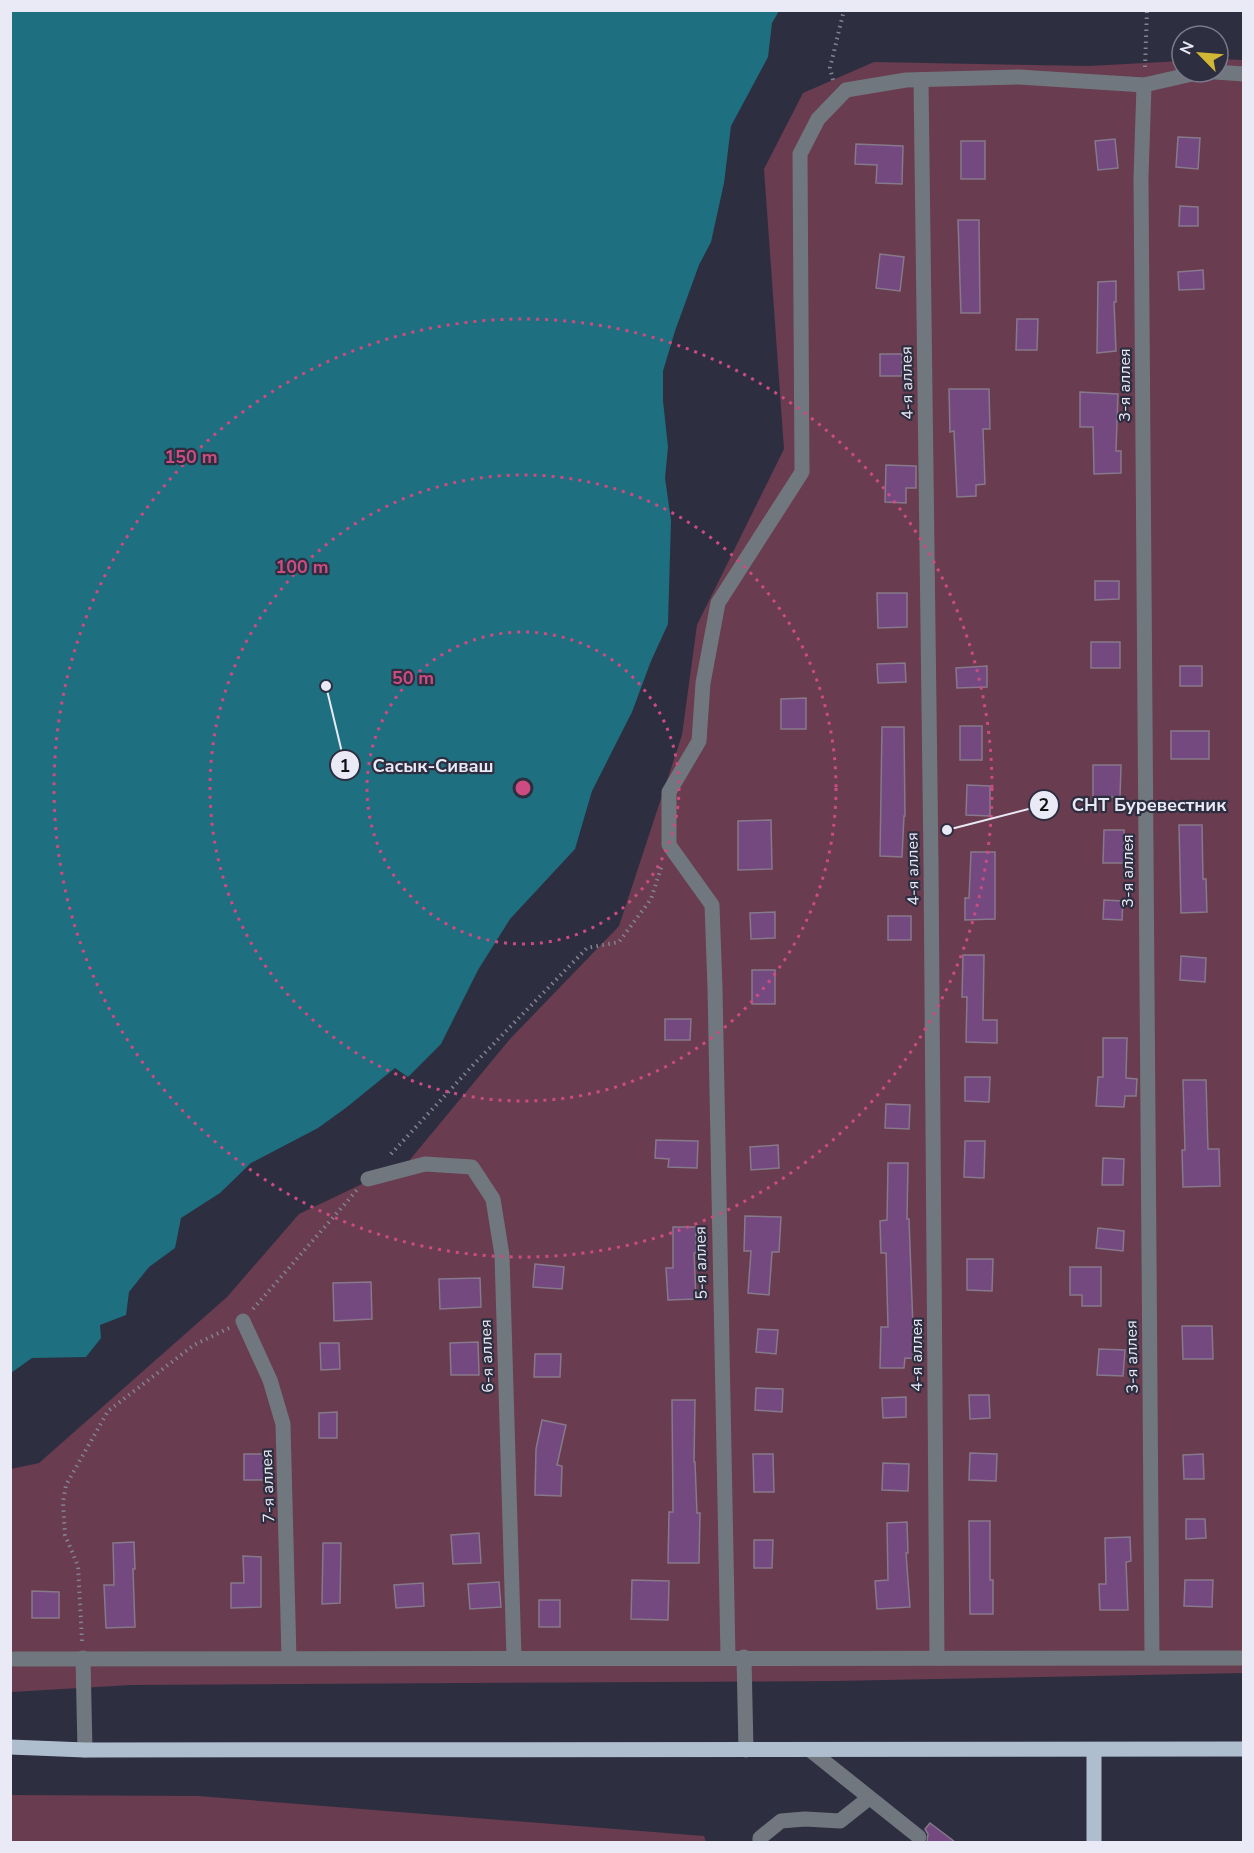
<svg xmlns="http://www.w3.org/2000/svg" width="1254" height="1853" font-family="'Nunito Sans',sans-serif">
<rect width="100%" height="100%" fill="#2e2e41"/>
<!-- green -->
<g fill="#693c4f">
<polygon points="1218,59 1243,60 1243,1673 833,1681 131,1685 11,1692 11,1469 39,1463 227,1297 299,1214 408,1162 510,1039 619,926 682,735 697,625 784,449 764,169 803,93 874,62 1089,66 1182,61 1182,72 1218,72"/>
<polygon points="11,1795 198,1796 704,1836 706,1842 11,1842"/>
</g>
<!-- water -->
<polygon fill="#1e6f7f" points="11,10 779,11 772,23 768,57 731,126 724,183 711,242 699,265 675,331 663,371 663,401 668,447 665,478 671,520 668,624 651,661 632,712 592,791 575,849 510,919 478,970 441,1044 408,1077 395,1068 347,1107 318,1128 251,1163 220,1193 181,1218 175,1248 149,1267 129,1292 126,1315 100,1325 101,1338 86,1357 32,1358 11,1373"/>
<!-- building -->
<g fill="#744980" stroke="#87788b" stroke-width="1.5">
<polygon points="1178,137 1200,138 1198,169 1176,167"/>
<polygon points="1115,139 1118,168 1098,170 1095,141"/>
<rect x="961" y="141" width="24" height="38"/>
<polygon points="856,144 903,146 902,184 876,183 877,165 855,164"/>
<polygon points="1180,206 1198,207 1198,226 1179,226"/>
<polygon points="958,220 979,220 980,313 961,313"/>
<polygon points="880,254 904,257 900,291 876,288"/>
<polygon points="1203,270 1204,289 1179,290 1178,272"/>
<polygon points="1116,281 1116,302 1114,302 1116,351 1097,353 1098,282"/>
<polygon points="1017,319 1038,319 1037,350 1016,350"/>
<rect x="880" y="354" width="22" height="22"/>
<polygon points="949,389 989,389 990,429 983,429 985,484 976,485 976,496 957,497 954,431 950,432"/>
<polygon points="1080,392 1118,394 1116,451 1121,451 1121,473 1094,474 1093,427 1080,427"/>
<polygon points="886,465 916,466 916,488 906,488 906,503 885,502"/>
<polygon points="1095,581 1119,581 1119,599 1095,600"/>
<polygon points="877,593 907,593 907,627 878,628"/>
<rect x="1091" y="642" width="29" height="26"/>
<polygon points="905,663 906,682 878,683 877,664"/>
<polygon points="987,666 987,687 957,688 956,668"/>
<rect x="1180" y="666" width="22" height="20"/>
<polygon points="806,698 806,729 781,729 781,699"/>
<rect x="960" y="726" width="22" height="34"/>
<polygon points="882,727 904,727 905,816 904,816 902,857 880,856"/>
<rect x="1171" y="731" width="38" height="28"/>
<polygon points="1093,765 1121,765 1120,797 1093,797"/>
<polygon points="967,785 990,786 990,816 966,815"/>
<polygon points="771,820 772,869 738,870 738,821"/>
<polygon points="1179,825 1202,825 1203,879 1206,879 1207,912 1181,913"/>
<polygon points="1104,830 1124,830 1124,863 1103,863"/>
<polygon points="971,852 995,852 995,919 965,920 965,898 969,898"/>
<polygon points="1104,900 1123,901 1122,920 1103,919"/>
<polygon points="775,912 775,938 751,939 750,913"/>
<rect x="888" y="916" width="23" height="24"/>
<polygon points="963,955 984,955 983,1020 997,1020 997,1043 966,1042 967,997 962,997"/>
<polygon points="1181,956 1206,958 1205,982 1180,980"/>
<rect x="752" y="970" width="23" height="34"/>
<polygon points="665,1019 691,1019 690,1040 665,1040"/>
<polygon points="1103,1038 1127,1038 1126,1078 1137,1079 1136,1096 1125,1096 1124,1107 1096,1106 1098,1077 1103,1077"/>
<polygon points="965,1077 990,1077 989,1102 965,1101"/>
<polygon points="1183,1080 1206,1080 1208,1149 1219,1149 1220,1186 1183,1187 1182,1150 1185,1150"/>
<polygon points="886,1104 910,1105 909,1129 885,1128"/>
<polygon points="656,1140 698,1141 697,1168 668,1167 669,1159 655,1158"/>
<polygon points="965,1141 985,1141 984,1178 964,1177"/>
<polygon points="778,1145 779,1168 751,1170 750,1147"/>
<polygon points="1103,1158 1124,1159 1123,1185 1102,1185"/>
<polygon points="888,1163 908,1163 907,1219 909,1219 913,1328 923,1328 922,1359 905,1358 904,1368 880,1368 881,1327 888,1327 886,1253 881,1253 880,1221 887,1220"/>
<polygon points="745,1216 781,1217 779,1252 772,1252 769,1295 748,1293 751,1251 744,1251"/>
<polygon points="673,1227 696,1227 696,1253 694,1253 696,1299 668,1300 666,1268 673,1268"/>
<polygon points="1098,1228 1124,1231 1123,1251 1096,1248"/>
<polygon points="967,1259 993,1259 992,1291 967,1290"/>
<polygon points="535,1264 564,1267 562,1289 533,1287"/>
<polygon points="1070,1267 1101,1267 1101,1306 1082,1306 1082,1295 1070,1295"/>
<polygon points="480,1278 481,1307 440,1309 439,1279"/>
<polygon points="371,1282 372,1319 334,1321 333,1283"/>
<polygon points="1182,1326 1212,1326 1213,1359 1183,1359"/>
<polygon points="758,1329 778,1330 776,1354 756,1352"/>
<polygon points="478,1342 479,1375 451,1375 450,1343"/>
<polygon points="320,1343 339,1343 340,1369 321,1370"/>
<polygon points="1099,1349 1125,1350 1123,1376 1097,1375"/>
<polygon points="535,1354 561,1354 560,1377 534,1377"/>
<polygon points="756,1388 783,1389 782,1412 755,1410"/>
<polygon points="969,1395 989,1395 990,1418 970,1419"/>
<polygon points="906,1397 906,1417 883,1418 882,1398"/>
<polygon points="672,1400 695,1400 694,1462 695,1462 697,1513 700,1513 699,1563 668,1563 669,1512 673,1512"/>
<polygon points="337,1412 337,1438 319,1438 319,1413"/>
<polygon points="542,1420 566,1425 557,1465 562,1466 561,1496 535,1495 536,1449"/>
<polygon points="970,1453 997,1454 996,1481 969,1480"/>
<rect x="244" y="1454" width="20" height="26"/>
<polygon points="753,1454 773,1454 774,1492 754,1492"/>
<polygon points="1203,1454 1204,1479 1184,1479 1183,1455"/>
<polygon points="883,1463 909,1464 908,1491 882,1490"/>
<polygon points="1186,1519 1205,1519 1206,1538 1186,1539"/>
<polygon points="969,1521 990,1521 990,1580 993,1580 993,1614 970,1614"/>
<polygon points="907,1522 908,1553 906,1553 910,1607 877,1609 875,1581 888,1580 887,1523"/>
<polygon points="479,1533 481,1563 453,1564 451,1535"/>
<polygon points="1130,1537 1131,1561 1126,1562 1128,1610 1100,1610 1099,1584 1106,1584 1105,1538"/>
<polygon points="754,1540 773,1540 772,1568 754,1568"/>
<polygon points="134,1542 135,1569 133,1569 135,1627 106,1628 104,1585 114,1585 113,1543"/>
<polygon points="323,1543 341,1543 340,1603 322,1604"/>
<polygon points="243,1556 261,1557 261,1607 231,1608 231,1583 244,1583"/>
<polygon points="632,1580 669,1581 668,1620 631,1619"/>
<polygon points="1185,1580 1213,1580 1212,1607 1184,1606"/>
<polygon points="499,1582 501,1607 470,1609 468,1584"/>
<polygon points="423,1583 424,1606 396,1608 394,1585"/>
<polygon points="32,1591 59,1592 59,1618 32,1618"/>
<rect x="539" y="1600" width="21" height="27"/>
<polygon points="930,1823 955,1842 927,1842 928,1834 925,1829"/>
</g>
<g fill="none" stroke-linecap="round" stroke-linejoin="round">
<!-- path -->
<g stroke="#838393" stroke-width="4" stroke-dasharray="1.5 4.5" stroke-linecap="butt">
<polyline points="1145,67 1147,10"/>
<polyline points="833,80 830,68 844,10"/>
<polyline points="391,1154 475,1063 587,948 619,942 651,899 662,865"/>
<polyline points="253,1309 357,1190"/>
<polyline points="82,1641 78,1566 65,1535 63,1502 66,1485 108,1411 194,1345 229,1328"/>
</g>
<!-- minor -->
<g stroke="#70777f" stroke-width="15">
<polyline points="1215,72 1244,74"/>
<polyline points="921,80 931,862 937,1658"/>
<polyline points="1144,85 1141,178 1152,1658"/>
<polyline points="368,1179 425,1164 472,1167 493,1199 502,1255 514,1657"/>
<polyline points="243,1321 270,1380 283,1424 289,1658"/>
<polyline points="728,1657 715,988 712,905 669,845 669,792 699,741 703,683 718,603 802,472 800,154 818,119 846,90 906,80 1019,77 1144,85 1201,72"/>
<polyline points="744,1657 746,1750"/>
<polyline points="83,1658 85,1750"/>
<polyline points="10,1659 1244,1658"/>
<polyline points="810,1750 919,1837"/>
<polyline points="760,1842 760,1838 781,1821 805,1819 840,1821 869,1798"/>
</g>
<!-- major -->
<g stroke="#afbece" stroke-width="15">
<polyline points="10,1747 85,1750 1244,1749"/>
<polyline points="1094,1842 1094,1750"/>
</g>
</g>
<!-- distance rings -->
<g fill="none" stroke="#cc4c82" stroke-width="3" stroke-dasharray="3 6">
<circle cx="523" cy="788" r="156"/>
<circle cx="523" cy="788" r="313"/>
<circle cx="523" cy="788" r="469"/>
</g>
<g text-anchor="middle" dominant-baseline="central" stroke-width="4.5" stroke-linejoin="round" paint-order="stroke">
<!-- street labels -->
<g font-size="16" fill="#eaeaf7" stroke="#2e2e41">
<text transform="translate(907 383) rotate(-91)">4-я аллея</text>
<text transform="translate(1125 385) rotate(-90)">3-я аллея</text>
<text transform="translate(913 869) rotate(-91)">4-я аллея</text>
<text transform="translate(1128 871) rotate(-90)">3-я аллея</text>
<text transform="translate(701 1263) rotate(-91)">5-я аллея</text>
<text transform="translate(917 1355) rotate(-90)">4-я аллея</text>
<text transform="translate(487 1356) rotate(-92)">6-я аллея</text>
<text transform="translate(1132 1357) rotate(-91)">3-я аллея</text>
<text transform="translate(268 1486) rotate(-92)">7-я аллея</text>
</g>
</g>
<circle cx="523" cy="788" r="9" fill="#cc4c82" stroke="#2e2e41" stroke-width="3"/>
<g font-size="18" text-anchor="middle" font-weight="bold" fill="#cc4c82" stroke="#2e2e41" stroke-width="4.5" stroke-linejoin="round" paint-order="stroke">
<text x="191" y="463">150 m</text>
<text x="302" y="573">100 m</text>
<text x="413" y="684">50 m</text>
</g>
<!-- callouts -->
<path fill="none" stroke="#eaeaf7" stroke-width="2" d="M326 686L345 765M947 830L1044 805"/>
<g fill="#eaeaf7" stroke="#2e2e41" stroke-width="2">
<circle cx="326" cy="686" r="6"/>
<circle cx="947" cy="830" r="6"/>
<circle cx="345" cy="765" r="15"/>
<circle cx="1044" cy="805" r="15"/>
</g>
<g font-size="18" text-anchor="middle" font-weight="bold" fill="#111">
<text x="345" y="772">1</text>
<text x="1044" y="811">2</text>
</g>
<g font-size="18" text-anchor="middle" font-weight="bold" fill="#eaeaf7" stroke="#2e2e41" stroke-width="4.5" stroke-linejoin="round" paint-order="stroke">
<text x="433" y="772">Сасык-Сиваш</text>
<text x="1149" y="811">СНТ Буревестник</text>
</g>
<!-- border -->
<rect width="1254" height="1853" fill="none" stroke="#eaeaf7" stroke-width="24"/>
<!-- north arrow -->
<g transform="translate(1200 54) rotate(295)"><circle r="28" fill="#2e2e41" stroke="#79798a" stroke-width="1.5"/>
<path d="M0-4.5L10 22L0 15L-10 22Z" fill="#d1b736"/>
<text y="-9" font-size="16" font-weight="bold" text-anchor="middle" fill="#eaeaf7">N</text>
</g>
</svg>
